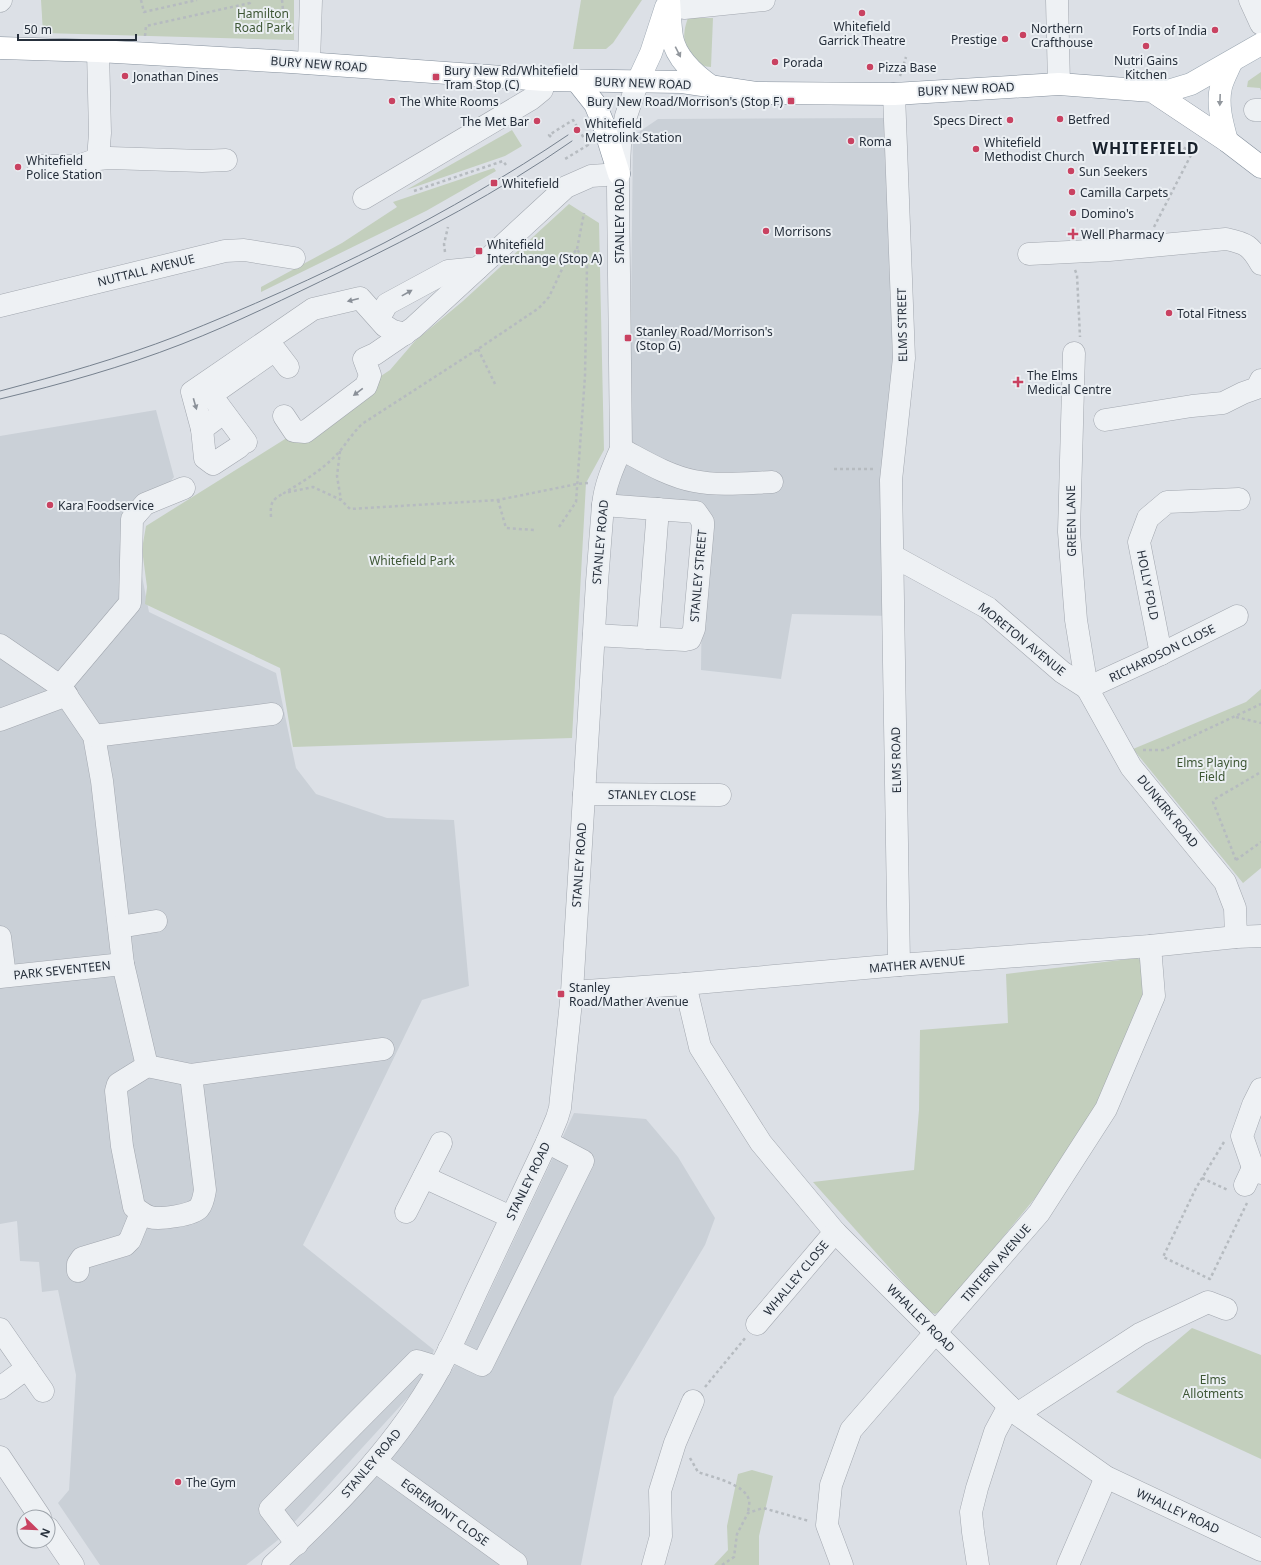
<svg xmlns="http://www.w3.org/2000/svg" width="1261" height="1565" font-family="'Noto Sans',sans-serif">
<rect width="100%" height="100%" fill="#dce0e6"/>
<!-- built -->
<g fill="#cad0d7">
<polygon points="892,118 894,616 792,614 781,679 701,670 703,509 610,502 630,403 633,136 658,119"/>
<polygon points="156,410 174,477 140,521 139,561 149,612 276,673 296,768 316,794 387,818 454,820 469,986 422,1000 303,1245 434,1350 425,1379 278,1540 246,1565 100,1565 58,1503 69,1490 76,1375 58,1290 42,1292 39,1262 20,1261 17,1221 0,1224 0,436"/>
<polygon points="574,1113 646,1119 678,1157 715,1218 705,1245 614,1397 581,1565 281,1565 399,1448 454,1367"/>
</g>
<!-- green -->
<g fill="#c3cfbd">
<polygon points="41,0 294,0 294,40 43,33"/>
<polygon points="581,0 642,0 613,43 606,49 573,49"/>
<path d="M688 18H713L711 67C698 67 688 55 685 43 683 35 685 26 688 18Z"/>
<polygon points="1261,72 1261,91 1260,88 1247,87 1248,81"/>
<polygon points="512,130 522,146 505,156 406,190"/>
<polygon points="494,168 496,171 426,211 261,292 261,287 342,243 397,207 393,202"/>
<polygon points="569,204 599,223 604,450 586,483 572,738 293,747 280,668 145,604 147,587 142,549 146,526 301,429 390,370 415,341 463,301"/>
<polygon points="1261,689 1261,868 1243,883 1133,749 1246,702"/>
<polygon points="1137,958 1144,962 1144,998 1105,1089 1084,1126 1035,1198 944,1309 935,1314 928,1311 813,1182 914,1170 919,1110 920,1030 1008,1023 1006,974"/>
<polygon points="1192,1328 1261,1355 1261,1459 1116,1392"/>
<polygon points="752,1470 773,1476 759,1536 759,1565 714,1565 728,1550 727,1526 738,1474"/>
</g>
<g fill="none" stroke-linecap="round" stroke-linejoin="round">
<defs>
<g id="minor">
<polyline points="670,0 684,8 764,0"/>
<polyline points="1057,0 1059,84"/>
<polyline points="1250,0 1261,24"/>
<polyline points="0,1 1,0"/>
<polyline points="98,51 100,133 98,159"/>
<polyline points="309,63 311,0"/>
<polyline points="894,94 904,358 891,480 899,965"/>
<polyline points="1255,110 1261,110"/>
<polyline points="39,166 78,166 98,159 110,158 202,161 226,160"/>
<polyline points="364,198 531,99 542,90 545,80"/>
<path d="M1029 254 1109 250 1226 239C1246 243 1251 246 1261 264"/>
<polyline points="0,306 225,251 244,250 294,258"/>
<polyline points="379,318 387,304 448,271 478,268"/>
<polyline points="1074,353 1069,532 1076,620 1087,688 1131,767 1225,882 1235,908 1236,937"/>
<polyline points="284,416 294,431 305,432 366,386 370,375 364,359 375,354 413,328 566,187 591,176 619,174"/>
<polyline points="218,417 202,429 192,392 313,309 360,298 385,326 393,331 405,334"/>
<polyline points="1105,420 1192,406 1223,403 1243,393 1257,388 1261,380"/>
<polyline points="202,429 205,458 213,464 239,447"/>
<polyline points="246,442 211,395 275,350 288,367"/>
<path d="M621 449C644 461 668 476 694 481 718 486 747 483 772 482"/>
<polyline points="893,556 988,608 1062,672 1087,688"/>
<polyline points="594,635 685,640 690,639 694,629 703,527 703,522 696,512 603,505"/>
<polyline points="648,638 658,509"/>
<polyline points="0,645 60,686 94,736 102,781 123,964 147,1066 191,1075 383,1049"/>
<polyline points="1161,654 1139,542 1148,518 1167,502 1239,499"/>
<polyline points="60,686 130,603 132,519 145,504 184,488"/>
<polyline points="1087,688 1161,654 1237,616"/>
<polyline points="0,720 67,695"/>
<polyline points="94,736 272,714"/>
<polyline points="584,794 720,795"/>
<polyline points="119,927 156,921"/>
<polyline points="0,937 5,976"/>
<polyline points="0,977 123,964"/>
<polyline points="685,984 700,1047 761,1143 835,1232 1017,1414 1106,1477 1261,1550"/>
<polyline points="572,992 685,984 899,965 1150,946 1236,937 1261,936"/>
<path d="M147 1066 118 1084 116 1091 122 1146 134 1207C139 1211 144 1215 150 1217 159 1220 193 1215 199 1208 203 1203 204 1196 205 1190L191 1075"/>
<polyline points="1261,1089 1253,1105 1242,1136 1253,1168 1261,1173"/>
<polyline points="424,1177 511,1217"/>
<polyline points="1245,1185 1253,1168"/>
<polyline points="406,1212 441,1143"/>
<polyline points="78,1271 78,1264 82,1258 125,1245 130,1240 141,1213"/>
<polyline points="757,1324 835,1232"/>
<polyline points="0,1329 27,1368"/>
<polyline points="449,1349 482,1365 583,1161 547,1142"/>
<polyline points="0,1388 27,1368 43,1391"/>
<polyline points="1017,1414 1140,1334 1208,1302 1226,1309"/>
<polyline points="0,1457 40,1517"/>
<polyline points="375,1461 516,1563"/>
<polyline points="48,1528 73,1565"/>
<polyline points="297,1544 270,1509 417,1361 440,1368"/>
<path d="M273 1565C332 1511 389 1453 430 1385 449 1354 463 1320 478 1288 501 1239 524 1191 547 1142L557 1118 560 1108 572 992 597 582 603 505C605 485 613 467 621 449L618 188 620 145 626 116 638 81"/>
<polyline points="653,1565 661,1536 660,1491 675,1443 693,1401"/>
<polyline points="842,1565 827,1525 831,1485 851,1430 1039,1213 1106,1109 1154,996 1150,946"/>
<polyline points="978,1565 973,1532 971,1512 977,1488 995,1432 1009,1406"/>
<polyline points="1068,1565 1106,1477"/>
</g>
<g id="major">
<path d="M669 0C670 12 670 25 672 37 676 59 695 75 712 87"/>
<polyline points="638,81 651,53 666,7"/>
<polyline points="1152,91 1171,90 1191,84 1261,44"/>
<path d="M1227 141C1222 123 1217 105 1221 87 1223 79 1228 70 1231 63"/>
</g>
<g id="highway">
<polyline points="0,48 98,51 291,62 545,80 682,82 756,93 894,94 1059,84 1152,91 1227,141 1261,167"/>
<polyline points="576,80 595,104 603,123 619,174"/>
</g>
</defs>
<!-- minor casing -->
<use href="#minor" stroke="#a2a7af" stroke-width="23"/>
<!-- major casing -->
<use href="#major" stroke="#9ba6b1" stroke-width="23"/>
<!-- highway casing -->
<use href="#highway" stroke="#848f9c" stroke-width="23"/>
<!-- path -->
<g stroke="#b6bbc0" stroke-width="2.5" stroke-dasharray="3 3" stroke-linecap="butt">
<polyline points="141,0 144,12 197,0"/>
<polyline points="282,0 284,20 291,22"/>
<polyline points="145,36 146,26 250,3 250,0"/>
<polyline points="900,76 906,57"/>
<polyline points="551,137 549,135 573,120 588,145 565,159 564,157"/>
<polyline points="414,191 503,161 506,165"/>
<polyline points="1154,227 1192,153 1175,142"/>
<polyline points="577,249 584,213"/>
<polyline points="445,252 444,244 448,227"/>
<polyline points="1075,270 1077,275 1080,337"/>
<polyline points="478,349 496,386"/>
<polyline points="340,451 337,476 341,500"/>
<polyline points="834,469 875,469"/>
<polyline points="498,500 506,528 534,530"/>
<path d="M271 517C270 502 272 500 284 493"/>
<path d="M559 527 576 502 585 376 587 266 577 249 564 265 549 297 539 308 478 349 362 424C353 433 347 442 340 451 324 469 304 481 284 493L313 487 341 500 350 509 498 500 577 484 588 483"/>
<polyline points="1236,717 1261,723"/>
<polyline points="1143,750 1163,750 1261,704"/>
<polyline points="1236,860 1213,802 1215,799 1261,772"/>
<polyline points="1236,860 1261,842"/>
<polyline points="1224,1142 1196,1188 1163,1257 1210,1279 1247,1203"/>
<polyline points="1202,1178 1228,1190"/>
<polyline points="705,1387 746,1337"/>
<path d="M690 1458 698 1472C712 1477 745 1484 749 1500 750 1504 748 1509 748 1513"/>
<polyline points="722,1565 734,1557 737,1534 748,1513 763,1508 809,1521"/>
</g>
<!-- minor -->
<use href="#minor" stroke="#eef1f4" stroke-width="22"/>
<!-- major -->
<use href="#major" stroke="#fff" stroke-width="22"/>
<!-- highway -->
<use href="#highway" stroke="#fff" stroke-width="22"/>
<!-- tram -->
<g stroke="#76818e" stroke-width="1">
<path d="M0 391C60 375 120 358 177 336 247 308 317 277 384 243 447 210 509 175 568 135"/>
<path d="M0 399C62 384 123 367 182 344 236 323 288 297 340 272 420 233 499 192 572 141"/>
</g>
</g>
<!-- one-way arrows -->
<defs><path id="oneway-solid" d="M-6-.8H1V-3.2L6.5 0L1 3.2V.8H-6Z"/></defs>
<g fill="#92979d">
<use href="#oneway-solid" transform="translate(678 52) rotate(63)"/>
<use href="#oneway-solid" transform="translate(1220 100) rotate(92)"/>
</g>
<g fill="#8a9098">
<use href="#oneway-solid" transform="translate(407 293) rotate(-29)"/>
<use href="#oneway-solid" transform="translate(353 300) rotate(166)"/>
<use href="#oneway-solid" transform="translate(358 392) rotate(143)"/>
<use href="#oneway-solid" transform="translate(195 404) rotate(74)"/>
</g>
<!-- markers -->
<g fill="#c94261" stroke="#ebeff3" stroke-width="1.5">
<circle cx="862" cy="13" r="4"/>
<circle cx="1215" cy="30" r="4"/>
<circle cx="1023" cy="35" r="4"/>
<circle cx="1005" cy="39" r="4"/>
<circle cx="1146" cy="46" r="4"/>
<circle cx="775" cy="62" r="4"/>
<circle cx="870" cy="67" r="4"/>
<circle cx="125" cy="76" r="4"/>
<rect x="432" y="73" width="8" height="8" rx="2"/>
<circle cx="392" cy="101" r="4"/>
<rect x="787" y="97" width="8" height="8" rx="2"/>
<circle cx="1060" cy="119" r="4"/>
<circle cx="1010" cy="120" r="4"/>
<circle cx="537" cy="121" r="4"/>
<circle cx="577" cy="130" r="4"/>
<circle cx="851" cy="141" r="4"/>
<circle cx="976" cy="149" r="4"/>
<circle cx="18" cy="167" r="4"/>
<circle cx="1071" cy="171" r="4"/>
<rect x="490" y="179" width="8" height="8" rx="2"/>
<circle cx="1072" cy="192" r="4"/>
<circle cx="1073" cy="213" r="4"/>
<circle cx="766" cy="231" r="4"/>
<path d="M1071 228h4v4h4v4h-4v4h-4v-4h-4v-4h4z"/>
<rect x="475" y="247" width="8" height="8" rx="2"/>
<circle cx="1169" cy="313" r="4"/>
<rect x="624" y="334" width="8" height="8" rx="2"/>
<path d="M1016 376h4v4h4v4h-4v4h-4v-4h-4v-4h4z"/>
<circle cx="50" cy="505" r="4"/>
<rect x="557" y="990" width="8" height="8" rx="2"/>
<circle cx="178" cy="1482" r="4"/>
</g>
<g text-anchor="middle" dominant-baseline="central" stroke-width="4" stroke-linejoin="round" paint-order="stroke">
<!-- park labels -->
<g font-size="12" fill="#3d5634" stroke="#ebeff3">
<text x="263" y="13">Hamilton<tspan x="263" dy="14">Road Park</tspan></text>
<text x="412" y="560">Whitefield Park</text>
<text x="1212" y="762">Elms Playing<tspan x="1212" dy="14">Field</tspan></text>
<text x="1213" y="1379">Elms<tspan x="1213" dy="14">Allotments</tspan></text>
</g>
<!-- poi labels -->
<g font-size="12" fill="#262f3b" stroke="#ebeff3" text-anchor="start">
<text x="862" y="26" text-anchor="middle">Whitefield<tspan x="862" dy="14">Garrick Theatre</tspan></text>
<text x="1031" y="28">Northern<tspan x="1031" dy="14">Crafthouse</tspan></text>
<text x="1207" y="30" text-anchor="end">Forts of India</text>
<text x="997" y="39" text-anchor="end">Prestige</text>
<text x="1146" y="60" text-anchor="middle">Nutri Gains<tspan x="1146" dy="14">Kitchen</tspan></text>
<text x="783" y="62">Porada</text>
<text x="878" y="67">Pizza Base</text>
<text x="444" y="70">Bury New Rd/Whitefield<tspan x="444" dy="14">Tram Stop (C)</tspan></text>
<text x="133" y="76">Jonathan Dines</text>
<text x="400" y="101">The White Rooms</text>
<text x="783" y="101" text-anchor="end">Bury New Road/Morrison's (Stop F)</text>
<text x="1068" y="119">Betfred</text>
<text x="1002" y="120" text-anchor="end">Specs Direct</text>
<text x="529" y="121" text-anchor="end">The Met Bar</text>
<text x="585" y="123">Whitefield<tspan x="585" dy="14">Metrolink Station</tspan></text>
<text x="859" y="141">Roma</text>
<text x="984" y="142">Whitefield<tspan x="984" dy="14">Methodist Church</tspan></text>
<text x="26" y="160">Whitefield<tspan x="26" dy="14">Police Station</tspan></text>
<text x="1079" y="171">Sun Seekers</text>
<text x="502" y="183">Whitefield</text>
<text x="1080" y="192">Camilla Carpets</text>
<text x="1081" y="213">Domino's</text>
<text x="774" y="231">Morrisons</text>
<text x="1081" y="234">Well Pharmacy</text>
<text x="487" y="244">Whitefield<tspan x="487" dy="14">Interchange (Stop A)</tspan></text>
<text x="1177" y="313">Total Fitness</text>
<text x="636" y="331">Stanley Road/Morrison's<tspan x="636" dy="14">(Stop G)</tspan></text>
<text x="1027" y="375">The Elms<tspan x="1027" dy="14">Medical Centre</tspan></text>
<text x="58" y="505">Kara Foodservice</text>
<text x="569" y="987">Stanley<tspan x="569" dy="14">Road/Mather Avenue</tspan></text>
<text x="186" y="1482">The Gym</text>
</g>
<!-- street labels -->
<g font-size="12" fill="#262f3b" stroke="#ebeff3">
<text transform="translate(319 64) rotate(4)">BURY NEW ROAD</text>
<text transform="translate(643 83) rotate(2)">BURY NEW ROAD</text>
<text transform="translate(966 89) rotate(-3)">BURY NEW ROAD</text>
<text transform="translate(619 221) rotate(-90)">STANLEY ROAD</text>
<text transform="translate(146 270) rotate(-14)">NUTTALL AVENUE</text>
<text transform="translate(902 325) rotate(-91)">ELMS STREET</text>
<text transform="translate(1071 521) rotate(-91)">GREEN LANE</text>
<text transform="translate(600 542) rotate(-85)">STANLEY ROAD</text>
<text transform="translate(698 576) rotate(-85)">STANLEY STREET</text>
<text transform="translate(1148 585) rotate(79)">HOLLY FOLD</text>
<text transform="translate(1022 639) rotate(39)">MORETON AVENUE</text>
<text transform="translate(1162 653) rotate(-26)">RICHARDSON CLOSE</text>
<text transform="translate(896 760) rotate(-91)">ELMS ROAD</text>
<text transform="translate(652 795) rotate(1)">STANLEY CLOSE</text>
<text transform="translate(1168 811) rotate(51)">DUNKIRK ROAD</text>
<text transform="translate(579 865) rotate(-86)">STANLEY ROAD</text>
<text transform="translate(917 964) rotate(-5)">MATHER AVENUE</text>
<text transform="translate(62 970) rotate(-6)">PARK SEVENTEEN</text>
<text transform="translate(528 1181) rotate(-64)">STANLEY ROAD</text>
<text transform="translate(996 1263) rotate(-49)">TINTERN AVENUE</text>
<text transform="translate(796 1278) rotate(-50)">WHALLEY CLOSE</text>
<text transform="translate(921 1318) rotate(45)">WHALLEY ROAD</text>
<text transform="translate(371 1463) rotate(-50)">STANLEY ROAD</text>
<text transform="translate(1178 1511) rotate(25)">WHALLEY ROAD</text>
<text transform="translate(445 1512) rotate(36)">EGREMONT CLOSE</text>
</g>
<!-- district labels -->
<g font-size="16" font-weight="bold" letter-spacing="1" fill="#18212c" stroke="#ebeff3">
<text x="1146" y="148">WHITEFIELD</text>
</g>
</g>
<!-- north arrow -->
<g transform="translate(36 1529) rotate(113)"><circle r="19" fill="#ebeff3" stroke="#9ca2a9"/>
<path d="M0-3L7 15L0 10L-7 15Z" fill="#c94261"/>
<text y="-6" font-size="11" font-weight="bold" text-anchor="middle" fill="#262f3b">N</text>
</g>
<!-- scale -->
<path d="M18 34v6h118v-6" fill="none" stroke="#262f3b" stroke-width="2"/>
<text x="24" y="34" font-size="12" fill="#262f3b" stroke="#ebeff3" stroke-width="3" paint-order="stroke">50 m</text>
</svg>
